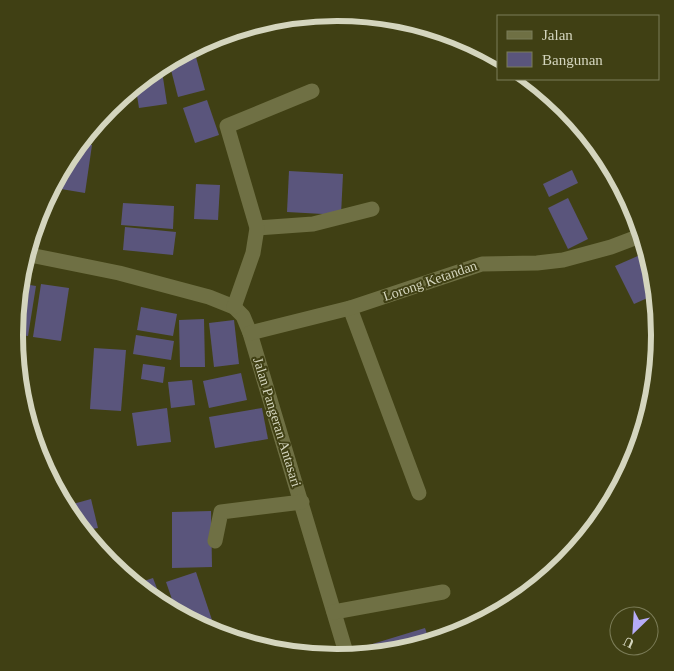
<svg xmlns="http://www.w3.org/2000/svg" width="674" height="671" font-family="Georgia,serif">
<rect width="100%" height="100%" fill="#404014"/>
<!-- building -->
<g fill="#5a557c">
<polygon points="194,50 205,90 178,97 170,66"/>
<polygon points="162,71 167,104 139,108 136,89"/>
<polygon points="207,100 219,135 195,143 183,108"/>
<polygon points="84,144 92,145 85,193 55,188"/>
<polygon points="572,170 578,183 549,197 543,184"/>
<polygon points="289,171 343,174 341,215 287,212"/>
<polygon points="196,184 220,185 218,220 194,219"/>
<polygon points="568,198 588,239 568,249 548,208"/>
<polygon points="123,203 174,206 173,229 121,225"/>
<polygon points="125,227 176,232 173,255 123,250"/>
<polygon points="640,255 647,269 652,296 634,304 615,266"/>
<polygon points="24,284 36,286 28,336 14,334"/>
<polygon points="41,284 69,288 61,341 33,337"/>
<polygon points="141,307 177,314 173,336 137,330"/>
<polygon points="204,319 205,367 180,367 179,320"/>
<polygon points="234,320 239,364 214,367 209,323"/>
<polygon points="136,335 174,341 171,360 133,354"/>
<polygon points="94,348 126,350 121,411 90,409"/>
<polygon points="143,364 165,367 163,383 141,379"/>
<polygon points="241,373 247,400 209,408 203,381"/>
<polygon points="192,380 195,405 171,408 168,382"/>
<polygon points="167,408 171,442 137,446 132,413"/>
<polygon points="262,408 268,439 215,448 209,417"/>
<polygon points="91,499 98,528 86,530 75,514 73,504"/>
<polygon points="211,511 212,567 172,568 172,512"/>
<polygon points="196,572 213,623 202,626 175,608 166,582"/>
<polygon points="153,578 161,599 138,583"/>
<polygon points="425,628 429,640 371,652 369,645"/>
</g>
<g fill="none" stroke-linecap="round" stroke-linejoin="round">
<!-- minor -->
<g stroke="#6f7044" stroke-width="15">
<polyline points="257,228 313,224 372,209"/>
<polyline points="30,255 119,273 209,297 234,307 243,316 250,333 347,656"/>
<polyline points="234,307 253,253 257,228 227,126 312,91"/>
<polyline points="350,308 419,493"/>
<polyline points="250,333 350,308 482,264 537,263 563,260 611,247 640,236"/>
<polyline points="215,541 221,512 302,502"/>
<polyline points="334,612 443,592"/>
</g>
</g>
<g text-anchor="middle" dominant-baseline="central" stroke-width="4" stroke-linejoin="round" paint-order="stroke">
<!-- street labels -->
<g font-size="14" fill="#d4d5be" stroke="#404014">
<text transform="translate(430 281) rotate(-19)">Lorong Ketandan</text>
<text transform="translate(277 422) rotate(73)">Jalan Pangeran Antasari</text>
</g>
</g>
<!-- crop -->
<path d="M0 0H674V671H0ZM23 335a314 314 0 1 1 628 0a314 314 0 1 1-628 0Z" fill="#404014" fill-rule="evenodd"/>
<path fill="none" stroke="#d4d5be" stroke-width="6" d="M23 335a314 314 0 1 1 628 0a314 314 0 1 1-628 0Z"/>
<!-- legend -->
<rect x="497" y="15" width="162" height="65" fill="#404014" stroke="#7b7c58"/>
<rect x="507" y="31" width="25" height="8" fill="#6f7044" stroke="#7b7c58"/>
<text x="542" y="40" font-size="15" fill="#d4d5be">Jalan</text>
<rect x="507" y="52" width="25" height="15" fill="#5a557c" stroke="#7b7c58"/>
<text x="542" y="65" font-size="15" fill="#d4d5be">Bangunan</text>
<!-- north arrow -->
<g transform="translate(634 631) rotate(205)"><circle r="24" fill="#404014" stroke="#7b7c58"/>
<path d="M0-4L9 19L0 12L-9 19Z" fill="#b6acf8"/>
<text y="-8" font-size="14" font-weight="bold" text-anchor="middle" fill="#d4d5be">U</text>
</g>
</svg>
